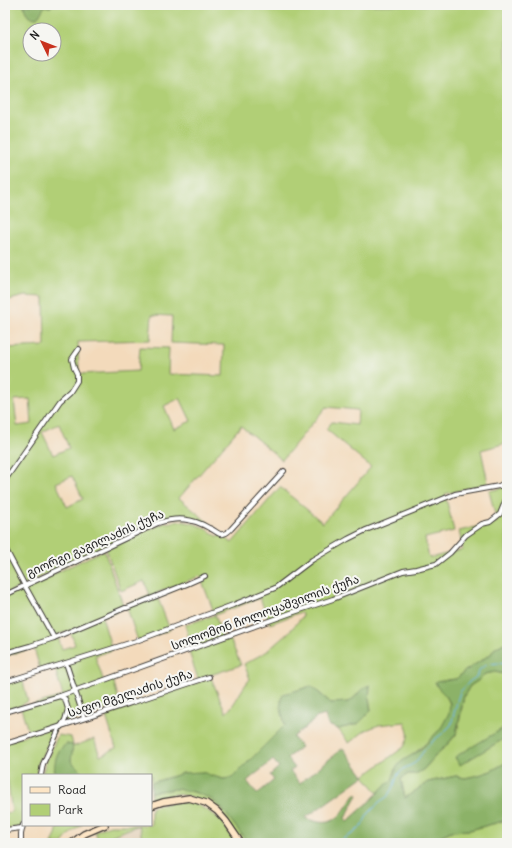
<svg xmlns="http://www.w3.org/2000/svg" width="512" height="848" font-family="Delius,'Noto Sans Georgian',sans-serif">
<rect width="100%" height="100%" fill="#f6f6f2"/>
<filter id="ink" filterUnits="userSpaceOnUse"><feTurbulence type="fractalNoise" baseFrequency=".025" numOctaves="2"/><feDisplacementMap in="SourceGraphic" scale="8" xChannelSelector="R" yChannelSelector="G"/><feConvolveMatrix kernelMatrix="1 2 1 2 8 2 1 2 1" color-interpolation-filters="sRGB"/></filter>
<filter id="wash" filterUnits="userSpaceOnUse"><feTurbulence type="fractalNoise" baseFrequency=".012" numOctaves="4" result="noise"/><feDisplacementMap in="SourceGraphic" scale="16" xChannelSelector="R" yChannelSelector="G"/><feGaussianBlur stdDeviation="0.9" result="paint"/><feColorMatrix in="noise" values="0 0 0 0 0 0 0 0 0 0 0 0 0 0 0 0 0 1.4 0 .05"/><feComposite in="paint" operator="in"/></filter>
<g filter="url(#wash)">
<rect width="100%" height="100%" fill="#f3dabb"/>
<!-- built -->
<polygon fill="#e0ccb1" points="139,825 143,843 96,843 98,841"/>
<!-- green -->
<g fill="#b1cf76" stroke="#667649" fill-rule="evenodd">
<path d="M5 5H24L26 13 41 10 45 6 50 7 53 5H507V443L481 450 488 483 445 494 454 531 425 538 429 558 463 550 459 531 497 522 489 491 507 487V644L506 642 495 648 491 654 465 671 456 679 446 680 438 688C442 692 447 696 449 702 457 724 412 754 398 767 393 770 395 776 392 780 390 783 381 788 378 793L364 776 404 747C410 736 409 733 405 722L379 725 366 730 349 743 338 729 358 724 371 711 369 699 370 685 361 690 355 697 349 702 331 703 311 686 298 690 281 707 285 725 232 778 223 779 213 776 183 773 151 783V775H76L81 771 71 761 72 747 94 739 100 756 116 748 105 713 211 678 226 713C235 705 241 689 250 679L244 664 266 652 288 633 303 616 301 612 270 624 260 598 215 615 224 640 230 639 241 665 198 679 189 652 193 650 185 625 215 615 200 576 156 593 170 630 138 641 126 605 150 595 144 581 121 591 106 549 164 523 180 521 192 523 205 528 217 536H223L232 543 280 487 323 523 371 467 326 429 332 422 357 425 358 410 326 407 282 460 241 426 179 498 217 530C195 519 183 513 158 521L5 594V348L45 346 44 297 25 296 5 301ZM30 30H54V54H30ZM152 315 172 316 171 343 224 345 223 376 168 374 169 348 140 347 138 371 79 374 78 342 150 340ZM180 398 191 421 174 429 164 406ZM30 399 32 424 17 426 14 400ZM59 424 69 448 53 455 42 432ZM72 476 83 499 67 507 56 483Z"/>
<path d="M104 550 124 608 102 617 112 650 95 656 104 682 113 679 120 705 58 725 38 763 36 775H23V818L21 827 5 829V813L12 812 7 777H5V742L29 734 21 708 63 696 54 665 40 669 34 648 5 656V597ZM70 630 75 645 62 649 57 635Z"/>
<polygon points="495,672 504,674 507,673 507,726 455,758 460,764 507,737 507,762 491,771 479,775 465,778 456,776 428,782 405,798 401,779 408,774 415,774 423,770 439,752 447,745 456,735 459,724 464,696 470,686 479,680 485,674"/>
<polygon points="5,678 6,684 22,678 28,701 20,706 5,710"/>
<polygon points="58,735 71,737 73,745 66,744 54,771 56,775 42,775 45,764"/>
<path d="M176 789C188 791 201 793 212 799 226 809 238 829 248 843H242L219 810 189 796 176 794 164 796 151 801V792Z"/>
<polygon points="176,802 194,803 208,811 222,821 235,843 143,843 139,825 98,841 95,831 110,825 151,825 151,808 158,805"/>
<polygon points="507,820 507,843 429,843 438,837 451,831 470,830"/>
<path d="M58 825H82C74 830 68 835 62 843H52L56 835Z"/>
</g>
<!-- forest -->
<g fill="#8cb267" stroke="#546742" fill-rule="evenodd">
<path d="M24 5H53L50 7 45 6C42 10 41 14 37 18L29 17 26 13Z"/>
<path d="M506 642 507 644V673L504 674 495 672 485 674 479 680 470 686 464 696 456 734 447 745 439 752 423 770 415 774H408L401 779 405 798 428 782 456 776 465 778 479 775 491 771 507 762V820L470 830 451 831 438 837 429 843H248L220 806 211 799 194 792 176 789 151 792V783L183 773 202 772 213 776 223 779 232 778 285 725C283 715 278 704 283 694L298 690 311 686 331 703 349 702 355 697 361 690 370 685 369 699 371 711 358 724 338 729 328 725 325 715 315 718 312 722 293 737 301 747 287 758 295 768 290 771 300 783 343 748 364 776 305 818C335 830 340 816 355 794L358 795 345 818 347 822 374 797 382 788 392 780 396 768 402 761 417 752 424 746 441 728 449 713 450 703 446 696 438 688 435 682 456 679 465 671 491 654 495 648ZM273 760 279 767 270 775 274 780 257 794 247 781Z"/>
<polygon points="507,726 507,737 460,765 455,757"/>
<path d="M66 744 73 745 71 761 81 771 76 775H56C53 769 55 758 59 751 60 749 64 746 66 744Z"/>
</g>
<g fill="none" stroke-linecap="round" stroke-linejoin="round">
<!-- stream -->
<g stroke="#6fbae8" stroke-width="1">
<polyline points="317,843 325,842 331,843"/>
<polyline points="336,843 354,833 362,825 368,814 374,808 379,802 387,797 394,785 398,774 405,768 415,763 423,752 434,740 443,733 451,725 458,698 460,692 469,682 476,677 480,669 486,665 497,663 507,664"/>
</g>
</g>
</g>
<g filter="url(#ink)">
<g fill="none" stroke-linecap="round" stroke-linejoin="round">
<defs>
<g id="street">
<polyline points="5,480 60,401 70,392 77,381 77,374 74,368 72,359 79,349"/>
<polyline points="5,548 25,586 54,638"/>
<path d="M5 595 158 523C177 517 192 518 209 528 213 529 217 533 220 534 225 535 228 532 231 529L284 471"/>
<polyline points="5,653 30,646 54,638 125,608 127,608 187,584 205,576"/>
<polyline points="66,663 84,718"/>
<polyline points="5,682 136,641 233,605 275,588 312,560 348,539 366,530 455,494 499,486 507,481"/>
<polyline points="5,712 60,696 291,613 333,599 403,571 416,569 436,564 450,553 466,535 482,524 490,522 500,514 507,497"/>
<path d="M5 744C73 723 141 699 209 677"/>
<polyline points="41,775 43,764 59,729 65,720 68,709 65,699 60,696"/>
<polyline points="5,830 22,828"/>
<polyline points="21,843 21,834 23,825"/>
</g>
<g id="secondary">
<polyline points="151,806 163,802 189,798 206,803 217,811 226,821 241,843"/>
<polyline points="72,843 84,834 105,825"/>
</g>
</defs>
<!-- street casing -->
<use href="#street" stroke="#3c3834" stroke-width="6"/>
<!-- secondary casing -->
<use href="#secondary" stroke="#3c3834" stroke-width="8"/>
<!-- street -->
<use href="#street" stroke="#fff" stroke-width="4"/>
<!-- secondary -->
<use href="#secondary" stroke="#fde5c5" stroke-width="5.5"/>
</g>
</g>
<g text-anchor="middle" dominant-baseline="central" stroke-width="4" stroke-linejoin="round" paint-order="stroke">
<!-- street labels -->
<g font-size="12" fill="#1c1c1c" stroke="#f6f6f2">
<text transform="translate(95 543) rotate(-24)">გიორგი გაგილაძის ქუჩა</text>
<text transform="translate(265 612) rotate(-20)">სოლომონ ჩოლოყაშვილის ქუჩა</text>
<text transform="translate(130 693) rotate(-18)">საფო მგელაძის ქუჩა</text>
</g>
</g>
<!-- margin -->
<rect width="512" height="848" fill="none" stroke="#f6f6f2" stroke-width="20"/>
<!-- legend -->
<rect x="22" y="774" width="130" height="52" fill="#f6f6f2" stroke="#9f9f9c"/>
<rect x="30" y="787" width="20" height="6" fill="#fde5c5" stroke="#9f9f9c"/>
<text x="58" y="794" font-size="12" fill="#1c1c1c">Road</text>
<rect x="30" y="804" width="20" height="12" fill="#b1cf76" stroke="#9f9f9c"/>
<text x="58" y="814" font-size="12" fill="#1c1c1c">Park</text>
<!-- north arrow -->
<g transform="translate(42 42) rotate(313)"><circle r="19" fill="#f6f6f2" stroke="#9f9f9c"/>
<path d="M0-3L7 15L0 10L-7 15Z" fill="#c8321e"/>
<text y="-6" font-size="11" font-weight="bold" text-anchor="middle" fill="#1c1c1c">N</text>
</g>
</svg>
